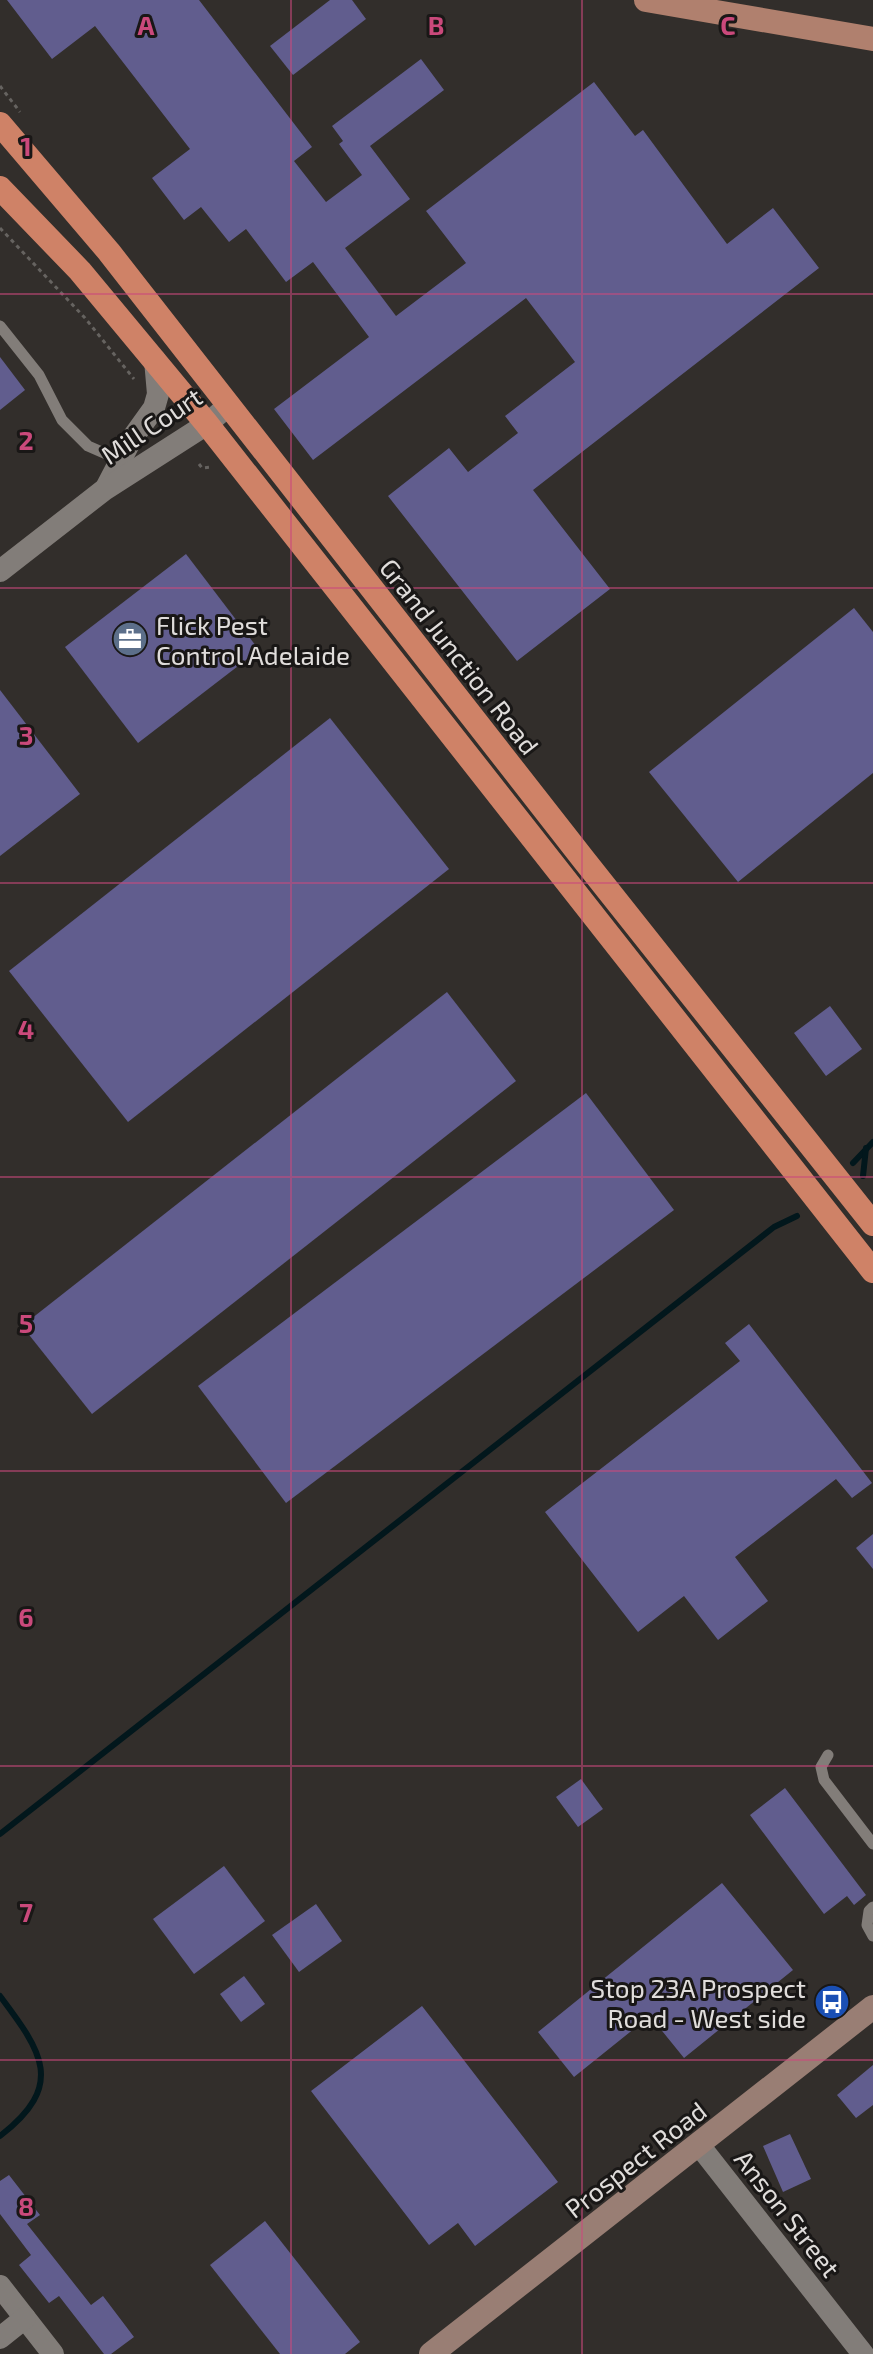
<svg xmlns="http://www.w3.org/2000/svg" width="873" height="2354" font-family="'Exo 2',sans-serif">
<rect width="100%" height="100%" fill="#322e2b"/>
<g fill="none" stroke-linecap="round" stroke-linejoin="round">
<!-- stream -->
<g stroke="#02171c" stroke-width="6">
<polyline points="853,1163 873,1142"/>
<polyline points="863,1176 866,1148"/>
<polyline points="0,1834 774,1227 797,1216"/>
<path d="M0 1996C42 2052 66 2085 0 2136"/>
</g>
</g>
<!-- building -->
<g fill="#615d8e">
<polygon points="7,0 199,0 312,147 294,161 326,202 362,175 339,144 343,141 332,126 421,59 444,90 370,146 410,199 345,248 396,316 466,263 426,211 594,82 635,136 643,130 727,244 773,208 819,268 533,490 610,589 517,661 388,496 449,448 468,472 518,433 505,416 575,362 526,298 313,460 274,409 369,337 313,262 286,282 246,229 229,242 201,207 184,220 152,178 190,149 95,26 52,59"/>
<polygon points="330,0 352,0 366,19 293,75 270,46"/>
<polygon points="0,357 25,390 0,410"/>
<polygon points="186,554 259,650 138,743 65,647"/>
<polygon points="854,608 873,632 873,773 738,882 649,772"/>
<polygon points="0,690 80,794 0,856"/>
<polygon points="330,718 449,869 128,1122 9,971"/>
<polygon points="447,992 516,1081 92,1414 22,1326"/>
<polygon points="830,1006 862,1049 826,1076 794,1033"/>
<polygon points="586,1093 674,1210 286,1503 198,1386"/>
<polygon points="749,1324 872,1483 852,1498 836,1479 735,1557 768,1601 718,1640 684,1596 638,1632 545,1512 740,1361 725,1343"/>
<polygon points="873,1534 873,1569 856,1548"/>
<polygon points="581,1779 603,1809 578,1827 556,1797"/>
<polygon points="785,1788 866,1895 854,1905 847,1896 824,1914 750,1815"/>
<polygon points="224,1866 265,1921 194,1974 153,1919"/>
<polygon points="722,1883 793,1970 684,2058 650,2016 574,2077 538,2032"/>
<polygon points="316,1904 342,1941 299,1972 272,1935"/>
<polygon points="244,1976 265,2004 241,2022 220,1994"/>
<polygon points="422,2006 558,2182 475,2246 458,2223 429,2245 311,2091"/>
<polygon points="873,2065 873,2105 856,2118 837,2095"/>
<polygon points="790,2134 811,2179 783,2192 763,2146"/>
<polygon points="9,2175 40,2215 27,2224 91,2305 103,2296 134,2337 111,2354 104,2354 59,2296 49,2303 19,2265 31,2255 0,2214 0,2181"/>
<polygon points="265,2221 360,2342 345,2354 280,2354 210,2265"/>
</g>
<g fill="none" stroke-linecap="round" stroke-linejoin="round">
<!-- path -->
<g stroke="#666360" stroke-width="3" stroke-dasharray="4 4" stroke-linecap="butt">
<polyline points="0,86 20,112"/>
<polyline points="0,228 85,318 134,379"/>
<polyline points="199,464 202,468 212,467"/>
</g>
<!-- lane -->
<g stroke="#827d79" stroke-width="11">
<polyline points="0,326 39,375 62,420 88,446 120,460"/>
<polyline points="828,1755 821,1767 824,1780 873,1844"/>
<polyline points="873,1907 869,1911 867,1925 873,1936"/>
</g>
<!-- street -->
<g stroke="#827d79" stroke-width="22">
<polyline points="107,486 131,440 154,408 158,394 155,360"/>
<polyline points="0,571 104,490 207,424 229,405"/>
<polyline points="699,2145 863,2354"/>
<polyline points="0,2286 53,2354"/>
<polyline points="0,2338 25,2318"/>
</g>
<!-- secondary -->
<polyline stroke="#997e74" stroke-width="24" points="431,2354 873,2007"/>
<!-- primary -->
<polyline stroke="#b0806e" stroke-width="24" points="646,0 873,39"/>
<!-- highway -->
<g stroke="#cf8267" stroke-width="24">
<polyline points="0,124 109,252 584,860 873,1224"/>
<polyline points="0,188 80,271 207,424 873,1271"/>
</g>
</g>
<!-- grid -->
<path fill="none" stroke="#ca497b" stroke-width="2" stroke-opacity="0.55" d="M291 0V2354M582 0V2354M0 294H873M0 588H873M0 883H873M0 1177H873M0 1471H873M0 1766H873M0 2060H873"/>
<!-- icons -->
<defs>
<symbol id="office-disc" viewBox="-11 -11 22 22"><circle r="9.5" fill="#5c6f8a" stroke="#191716"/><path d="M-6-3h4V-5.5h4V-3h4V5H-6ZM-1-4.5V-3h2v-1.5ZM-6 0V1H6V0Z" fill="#fff"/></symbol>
<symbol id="bus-disc" viewBox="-11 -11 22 22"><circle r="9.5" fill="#1a4fb4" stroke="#191716"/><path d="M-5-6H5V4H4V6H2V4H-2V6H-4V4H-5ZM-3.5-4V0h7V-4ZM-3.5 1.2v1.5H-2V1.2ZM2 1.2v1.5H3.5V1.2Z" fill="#fff"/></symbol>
</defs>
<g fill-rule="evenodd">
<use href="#office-disc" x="110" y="619" width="40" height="40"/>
<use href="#bus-disc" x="812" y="1982" width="40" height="40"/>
</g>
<g text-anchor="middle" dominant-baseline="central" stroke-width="6" stroke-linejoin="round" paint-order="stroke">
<!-- street labels -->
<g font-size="26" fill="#e0dddb" stroke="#191716">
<text transform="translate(151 425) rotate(-34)">Mill Court</text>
<text transform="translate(460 656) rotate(52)">Grand Junction Road</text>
<text transform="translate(635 2159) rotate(-38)">Prospect Road</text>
<text transform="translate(788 2213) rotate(52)">Anson Street</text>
</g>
<!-- poi labels -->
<g font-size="26" fill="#e0dddb" stroke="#191716" text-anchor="start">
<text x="156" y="624">Flick Pest<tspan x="156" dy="30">Control Adelaide</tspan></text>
<text x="806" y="1987" text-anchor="end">Stop 23A Prospect<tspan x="806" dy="30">Road - West side</tspan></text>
</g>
</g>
<g font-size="26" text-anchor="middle" font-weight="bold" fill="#ca497b" stroke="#191716" stroke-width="6" stroke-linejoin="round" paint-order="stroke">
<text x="146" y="35">A</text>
<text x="436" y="35">B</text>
<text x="728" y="35">C</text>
<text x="26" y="156">1</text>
<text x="26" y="450">2</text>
<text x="26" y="745">3</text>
<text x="26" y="1039">4</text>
<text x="26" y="1333">5</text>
<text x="26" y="1627">6</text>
<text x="26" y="1922">7</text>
<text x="26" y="2216">8</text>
</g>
</svg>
